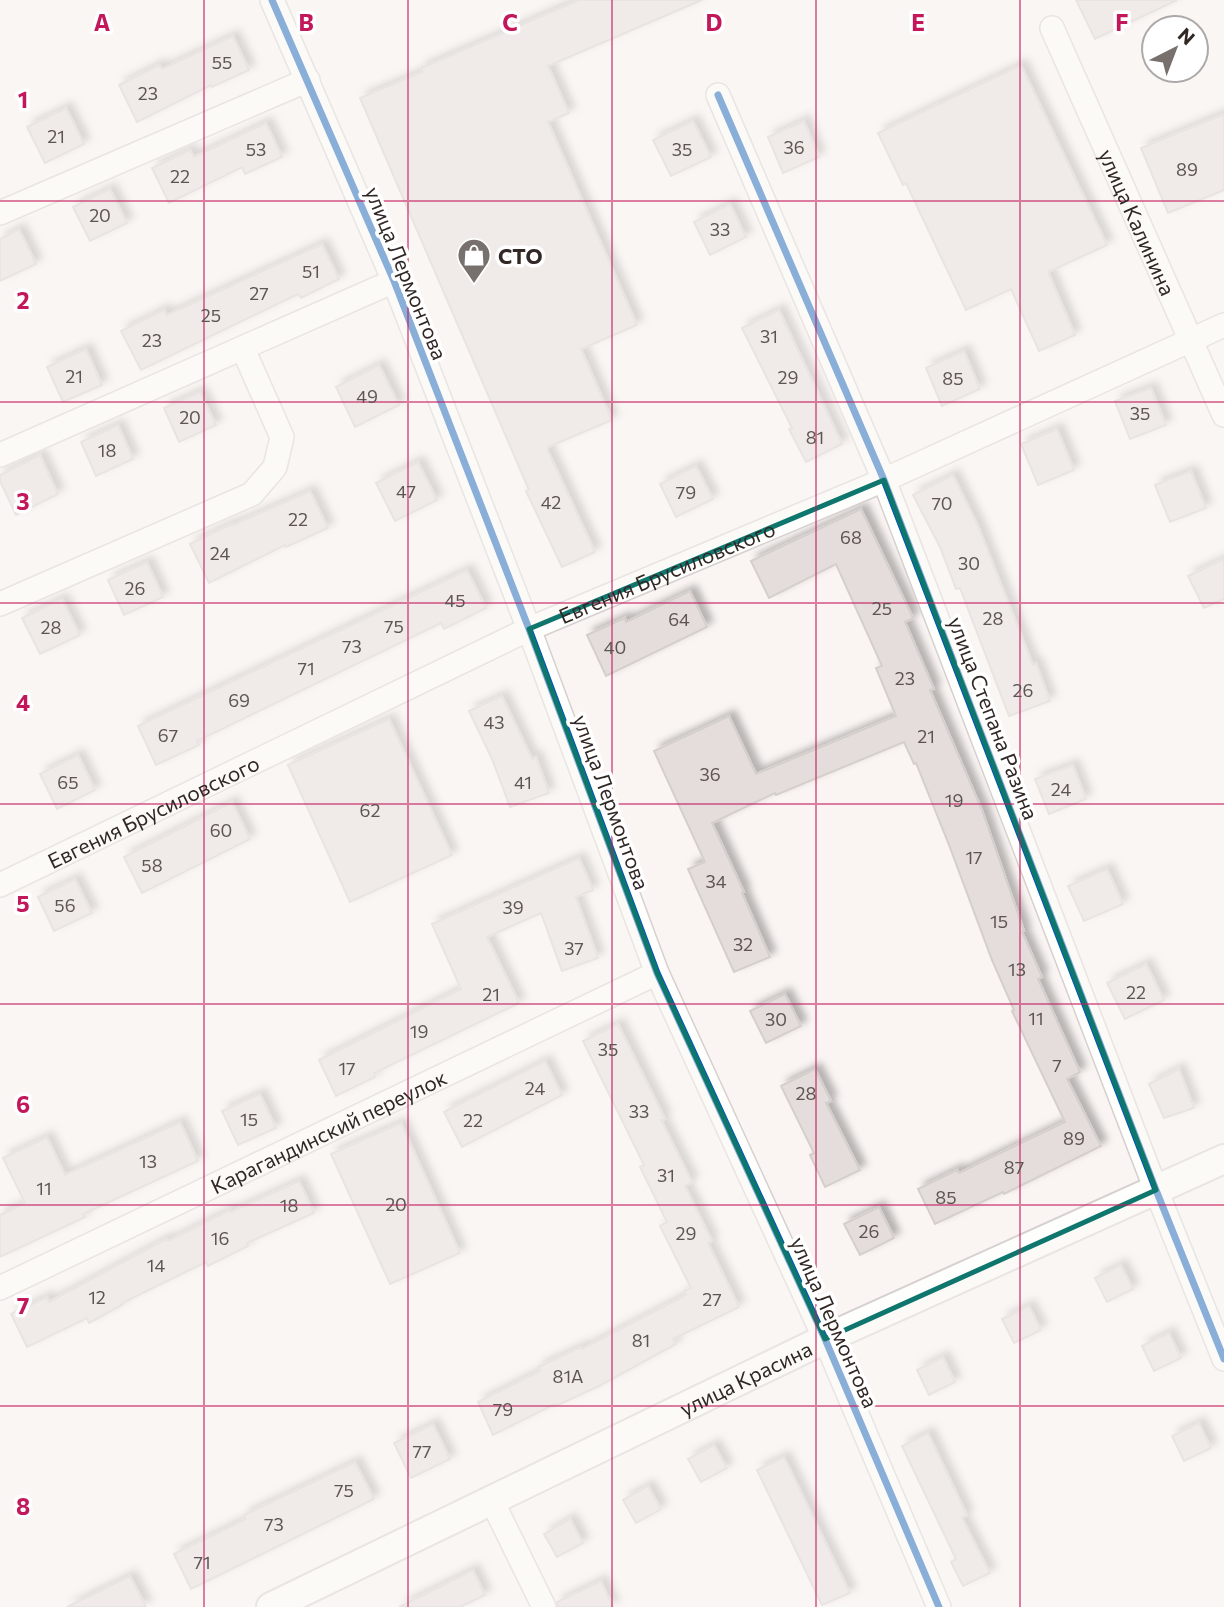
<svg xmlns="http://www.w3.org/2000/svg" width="1224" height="1607" font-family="Commissioner,sans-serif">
<defs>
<filter id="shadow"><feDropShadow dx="6" dy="-6" stdDeviation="3.5" flood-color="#0004"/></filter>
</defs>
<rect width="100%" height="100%" fill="#faf5f3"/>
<!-- building -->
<g fill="#e4dddb" stroke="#d5cfcc" stroke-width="2" filter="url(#shadow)">
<polygon points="579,0 702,0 548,66 569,113 548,122 637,325 581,349 612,420 548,447 548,451 595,552 562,567 526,491 529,490 360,98 422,72 421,68"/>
<polygon points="1076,0 1177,0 1095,39"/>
<polygon points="233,36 249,70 212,87 211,85 137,122 119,85 159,65 162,69"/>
<polygon points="1021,65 1107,245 1048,272 1075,335 1039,351 1011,289 966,310 906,183 903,185 878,133"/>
<polygon points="66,108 84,144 45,163 27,127"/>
<polygon points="1224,114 1224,190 1168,213 1141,148"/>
<polygon points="693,121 711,157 671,176 653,140"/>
<polygon points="804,121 819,157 783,173 768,137"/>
<polygon points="266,123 282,157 245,174 242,167 169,203 152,168 190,150 194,157"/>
<polygon points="110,189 127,223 90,241 73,207"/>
<polygon points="730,204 746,237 710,255 694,222"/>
<polygon points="19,229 36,264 0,281 0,239"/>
<polygon points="322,244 339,279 301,298 298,294 141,370 121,331 164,310 167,315"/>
<polygon points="779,310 842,444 806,462 789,429 792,428 742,328"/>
<polygon points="86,349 102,385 63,402 47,367"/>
<polygon points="964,351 980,389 942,406 926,368"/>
<polygon points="379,365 399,405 355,427 336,387"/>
<polygon points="1151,388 1166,425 1130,439 1115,401"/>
<polygon points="200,392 216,425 179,442 164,408"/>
<polygon points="118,425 133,459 96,476 81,442"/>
<polygon points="1057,429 1074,470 1038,485 1021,444"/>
<polygon points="40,455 58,494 16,515 0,481 0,475"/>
<polygon points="418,462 437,500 395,521 376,483"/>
<polygon points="696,466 713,499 676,517 660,484"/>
<polygon points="1191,471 1206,508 1170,522 1155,485"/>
<polygon points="953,475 978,526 1033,665 1036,663 1050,701 1009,716 960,588 956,589 940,547 913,495"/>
<polygon points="310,491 328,528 286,547 285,545 209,583 190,544 232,524 233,525"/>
<polygon points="861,509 913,618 905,622 934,689 930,690 982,810 1024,931 1022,932 1042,977 1038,979 1080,1072 1067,1079 1101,1146 1004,1194 1003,1192 935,1224 918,1189 957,1170 959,1173 1065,1122 1012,1011 1014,1010 992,960 949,845 916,763 914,764 904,742 776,795 775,793 712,823 744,892 742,893 770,957 734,972 688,869 705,862 654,751 729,716 756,774 896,716 876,668 882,666 836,564 769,598 751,561"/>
<polygon points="1224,559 1224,599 1204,608 1188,576"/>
<polygon points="147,562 163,597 124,615 108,580"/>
<polygon points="467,570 486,608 444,629 441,623 197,741 199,745 156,765 138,726"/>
<polygon points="690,591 707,627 606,676 587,635 625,618 626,622"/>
<polygon points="62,599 80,635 40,654 22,618"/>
<polygon points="502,696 532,759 536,757 549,793 510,807 492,759 469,711"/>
<polygon points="389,719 452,855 350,902 288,765"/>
<polygon points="78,755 95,790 57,809 40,774"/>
<polygon points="1073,765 1086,799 1049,814 1035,779"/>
<polygon points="232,802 250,839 142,893 124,857"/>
<polygon points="579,858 593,890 576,897 598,958 562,971 541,913 487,937 519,1003 374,1073 375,1077 336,1096 319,1060 461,989 432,924"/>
<polygon points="1107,869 1123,904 1084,921 1068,886"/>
<polygon points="75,879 92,913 54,931 38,897"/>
<polygon points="1146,964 1164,1000 1125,1019 1107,983"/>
<polygon points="785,994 801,1026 766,1043 750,1011"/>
<polygon points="618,1024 665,1119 661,1120 692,1182 685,1186 712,1241 708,1243 739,1307 673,1339 676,1344 599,1386 556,1406 555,1404 493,1435 478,1402 540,1371 538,1367 581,1347 582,1349 686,1295 684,1291 691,1288 660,1226 667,1222 640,1167 644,1165 583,1041"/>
<polygon points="545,1061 562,1095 462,1147 444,1112"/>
<polygon points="815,1069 831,1101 826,1103 860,1170 825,1187 810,1155 814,1153 781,1086"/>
<polygon points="1179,1069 1194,1108 1164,1118 1149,1084"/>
<polygon points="260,1094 276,1128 238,1145 222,1111"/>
<polygon points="180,1122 198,1161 83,1214 85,1217 0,1257 0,1215 25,1203 3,1158 47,1137 65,1175"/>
<polygon points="401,1123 460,1253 390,1284 331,1154"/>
<polygon points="299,1181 314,1213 247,1243 248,1246 208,1266 206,1262 122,1303 122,1305 89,1323 87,1318 27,1347 11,1314 47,1297 49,1302 166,1239 168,1241 230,1210 231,1212"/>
<polygon points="879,1207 894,1238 860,1255 844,1224"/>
<polygon points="1121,1265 1133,1289 1107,1302 1095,1278"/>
<polygon points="1029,1306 1041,1330 1014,1343 1002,1319"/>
<polygon points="1169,1333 1181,1358 1154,1371 1142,1346"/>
<polygon points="943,1357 955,1382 929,1395 917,1370"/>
<polygon points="1199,1423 1211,1448 1184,1461 1172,1436"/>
<polygon points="433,1424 450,1459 411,1478 394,1443"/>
<polygon points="928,1433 967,1515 962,1518 990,1573 963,1586 951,1562 956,1559 902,1446"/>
<polygon points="714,1445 727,1468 701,1482 688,1459"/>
<polygon points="784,1457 850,1593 822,1605 757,1470"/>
<polygon points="355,1462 374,1499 191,1589 174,1554 246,1519 244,1515"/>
<polygon points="648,1486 661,1509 636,1523 623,1500"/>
<polygon points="570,1519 583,1543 557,1557 544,1534"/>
<polygon points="473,1570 485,1595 460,1607 399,1607"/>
<polygon points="130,1576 146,1607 67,1607"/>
<polygon points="601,1581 613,1607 558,1607 557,1602"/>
</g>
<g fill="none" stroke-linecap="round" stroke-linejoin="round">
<defs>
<g id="minor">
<polyline points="272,0 394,281 529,629 657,973 825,1339 939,1607"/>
<path id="s1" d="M1052 28 1224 415"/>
<polyline points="718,95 884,480 1156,1190 1224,1359"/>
<polyline points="0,213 308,80"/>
<polyline points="0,455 394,281"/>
<polyline points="0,604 252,494 275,467 282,437 243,349"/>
<path id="s2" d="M0 885 529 629 884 480 1224 325"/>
<path id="s3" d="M0 1288 657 973"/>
<polyline points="492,1501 544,1607"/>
</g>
<g id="tertiary">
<path id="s4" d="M271 1607 825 1339 1224 1159"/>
</g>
</defs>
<!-- minor casing -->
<use href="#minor" stroke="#d6d0ce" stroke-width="26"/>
<!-- tertiary casing -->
<use href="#tertiary" stroke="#d6d0ce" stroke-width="32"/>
<!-- minor -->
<use href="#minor" stroke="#fefefd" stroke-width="23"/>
<!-- tertiary -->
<use href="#tertiary" stroke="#fefefd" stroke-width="28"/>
<defs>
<g id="cycleway">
<polyline points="272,0 394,281 529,629 657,973 825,1339 939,1607"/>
<polyline points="718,95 884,480 1156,1190 1224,1359"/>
</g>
</defs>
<!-- cycleway casing -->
<use href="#cycleway" stroke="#fff" stroke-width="11"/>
<!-- cycleway -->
<use href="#cycleway" stroke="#0057b8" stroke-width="7"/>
</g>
<!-- marked area -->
<path d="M0 0H1224V1607H0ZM884 480 1156 1190 825 1339 657 973 529 629Z" fill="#faf5f3" fill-opacity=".55" fill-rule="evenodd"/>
<path fill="none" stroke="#0f766e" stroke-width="5" stroke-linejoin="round" d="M884 480 1156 1190 825 1339 657 973 529 629Z"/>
<!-- grid -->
<path fill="none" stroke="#c2185b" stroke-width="2" stroke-opacity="0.55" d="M204 0V1607M408 0V1607M612 0V1607M816 0V1607M1020 0V1607M0 201H1224M0 402H1224M0 603H1224M0 804H1224M0 1004H1224M0 1205H1224M0 1406H1224"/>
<!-- icons -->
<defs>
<symbol id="shop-pin" viewBox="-11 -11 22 30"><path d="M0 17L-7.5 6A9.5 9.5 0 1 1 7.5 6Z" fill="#77706d" stroke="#fff"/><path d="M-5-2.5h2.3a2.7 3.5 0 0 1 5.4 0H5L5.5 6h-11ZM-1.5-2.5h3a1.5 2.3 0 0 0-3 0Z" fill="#fff"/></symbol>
</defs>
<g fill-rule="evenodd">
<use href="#shop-pin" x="455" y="236" width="38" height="52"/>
</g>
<g text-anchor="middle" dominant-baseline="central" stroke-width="7" stroke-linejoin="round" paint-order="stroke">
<!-- number labels -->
<g font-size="18" fill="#5e5552">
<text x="222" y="62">55</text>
<text x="148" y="93">23</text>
<text x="56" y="136">21</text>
<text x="794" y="147">36</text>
<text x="256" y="149">53</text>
<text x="682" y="149">35</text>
<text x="1187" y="169">89</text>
<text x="180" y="176">22</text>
<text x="100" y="215">20</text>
<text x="720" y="229">33</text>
<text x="311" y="271">51</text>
<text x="259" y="293">27</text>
<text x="211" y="315">25</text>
<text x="769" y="336">31</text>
<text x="152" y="340">23</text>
<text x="74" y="376">21</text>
<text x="788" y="377">29</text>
<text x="953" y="378">85</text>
<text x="367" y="396">49</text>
<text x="1140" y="413">35</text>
<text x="190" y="417">20</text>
<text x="815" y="437">81</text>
<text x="107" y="450">18</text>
<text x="406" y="491">47</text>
<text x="686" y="492">79</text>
<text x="551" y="502">42</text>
<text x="942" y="503">70</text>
<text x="298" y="519">22</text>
<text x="851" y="537">68</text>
<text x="220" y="553">24</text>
<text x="969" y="563">30</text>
<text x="135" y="588">26</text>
<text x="455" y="600">45</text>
<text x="882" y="608">25</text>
<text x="993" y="618">28</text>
<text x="679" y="619">64</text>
<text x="394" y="626">75</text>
<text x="51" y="627">28</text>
<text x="352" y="646">73</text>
<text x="615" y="647">40</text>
<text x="306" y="668">71</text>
<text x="905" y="678">23</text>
<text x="1023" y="690">26</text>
<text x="239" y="700">69</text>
<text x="494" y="722">43</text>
<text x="168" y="735">67</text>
<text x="926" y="736">21</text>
<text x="710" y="774">36</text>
<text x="68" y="782">65</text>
<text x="523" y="782">41</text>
<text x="1061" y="789">24</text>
<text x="954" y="800">19</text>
<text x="370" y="810">62</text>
<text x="221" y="830">60</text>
<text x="974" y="857">17</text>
<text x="152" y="865">58</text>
<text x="716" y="881">34</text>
<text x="65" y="905">56</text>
<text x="513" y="907">39</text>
<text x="999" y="921">15</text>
<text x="743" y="944">32</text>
<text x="574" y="948">37</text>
<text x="1017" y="969">13</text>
<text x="1136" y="992">22</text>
<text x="491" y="994">21</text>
<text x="1036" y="1018">11</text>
<text x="776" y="1019">30</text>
<text x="419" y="1031">19</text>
<text x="608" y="1049">35</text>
<text x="1057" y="1065">7</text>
<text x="347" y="1068">17</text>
<text x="535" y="1088">24</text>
<text x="806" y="1093">28</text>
<text x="639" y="1111">33</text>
<text x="249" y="1119">15</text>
<text x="473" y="1120">22</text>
<text x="1074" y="1138">89</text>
<text x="148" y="1161">13</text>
<text x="1014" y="1167">87</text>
<text x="666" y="1175">31</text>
<text x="44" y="1188">11</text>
<text x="946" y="1197">85</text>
<text x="396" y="1204">20</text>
<text x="289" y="1205">18</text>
<text x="869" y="1231">26</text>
<text x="686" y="1233">29</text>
<text x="220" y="1238">16</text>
<text x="156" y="1265">14</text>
<text x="97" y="1297">12</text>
<text x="712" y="1299">27</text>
<text x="641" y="1340">81</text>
<text x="568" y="1376">81А</text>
<text x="503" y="1409">79</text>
<text x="422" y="1451">77</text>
<text x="344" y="1490">75</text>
<text x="274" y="1524">73</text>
<text x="202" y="1562">71</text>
</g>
<!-- street labels -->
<g font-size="21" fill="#312825" stroke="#fff">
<text stroke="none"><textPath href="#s1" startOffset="212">улица Калинина</textPath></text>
<text transform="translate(407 273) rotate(68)">улица Лермонтова</text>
<text stroke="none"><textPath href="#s2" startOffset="737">Евгения Брусиловского</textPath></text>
<text transform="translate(994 718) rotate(69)">улица Степана Разина</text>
<text transform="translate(612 802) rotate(70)">улица Лермонтова</text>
<text stroke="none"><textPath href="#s2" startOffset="170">Евгения Брусиловского</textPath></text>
<text stroke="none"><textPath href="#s3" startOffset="364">Карагандинский переулок</textPath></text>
<text transform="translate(835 1322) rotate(66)">улица Лермонтова</text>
<text stroke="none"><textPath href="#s4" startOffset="527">улица Красина</textPath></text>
</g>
<!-- poi labels -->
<g font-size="21" font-weight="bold" fill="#312825" stroke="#fff" text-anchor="start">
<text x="498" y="255">СТО</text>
</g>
</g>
<g font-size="23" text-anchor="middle" font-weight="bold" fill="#c2185b" stroke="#fff" stroke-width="7" stroke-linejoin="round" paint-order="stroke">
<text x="102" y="31">A</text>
<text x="306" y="31">B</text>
<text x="510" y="31">C</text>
<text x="714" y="31">D</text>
<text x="918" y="31">E</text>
<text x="1122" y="31">F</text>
<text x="23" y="108">1</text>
<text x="23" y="309">2</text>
<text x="23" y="510">3</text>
<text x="23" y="711">4</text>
<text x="23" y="912">5</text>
<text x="23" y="1113">6</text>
<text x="23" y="1314">7</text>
<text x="23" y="1515">8</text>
</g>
<!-- north arrow -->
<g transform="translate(1175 49) rotate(42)"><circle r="33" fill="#ffffff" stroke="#ada9a8" stroke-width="2"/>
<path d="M0-5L12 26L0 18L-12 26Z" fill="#77706d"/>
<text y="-10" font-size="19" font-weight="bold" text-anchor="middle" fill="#312825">N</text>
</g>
</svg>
